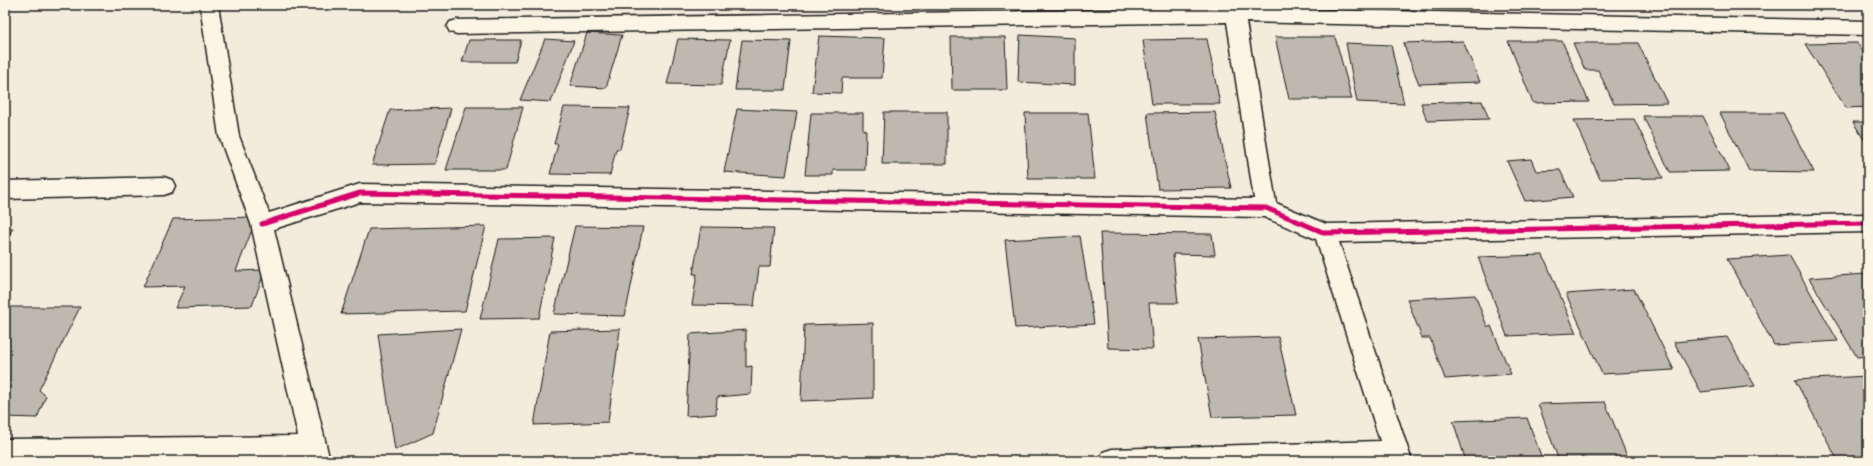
<svg xmlns="http://www.w3.org/2000/svg" width="1873" height="466" font-family="'Indie Flower',sans-serif">
<rect width="100%" height="100%" fill="#f3ecdd"/>
<filter id="ink" filterUnits="userSpaceOnUse"><feTurbulence type="fractalNoise" baseFrequency=".025" numOctaves="2"/><feDisplacementMap in="SourceGraphic" scale="8" xChannelSelector="R" yChannelSelector="G"/><feConvolveMatrix kernelMatrix="1 2 1 2 8 2 1 2 1" color-interpolation-filters="sRGB"/></filter>
<g filter="url(#ink)">
<!-- building -->
<g fill="#beb9ae" stroke="#1c1c1c">
<polygon points="587,33 622,35 606,88 570,86"/>
<polygon points="1020,35 1075,38 1075,85 1018,82"/>
<polygon points="819,36 885,38 882,78 842,78 841,93 812,92"/>
<polygon points="951,37 1005,37 1007,90 952,90"/>
<polygon points="1275,37 1335,37 1352,99 1289,99"/>
<polygon points="545,39 574,41 551,102 520,100"/>
<polygon points="678,39 730,40 721,85 667,84"/>
<polygon points="1207,39 1220,104 1152,104 1143,40"/>
<polygon points="469,40 521,40 515,62 462,62"/>
<polygon points="742,40 791,41 785,90 735,90"/>
<polygon points="1463,41 1480,82 1419,84 1403,43"/>
<polygon points="1508,41 1562,41 1589,102 1533,103"/>
<polygon points="1346,43 1391,45 1404,104 1357,102"/>
<polygon points="1573,43 1638,43 1667,103 1614,104 1598,70 1585,70"/>
<polygon points="1857,43 1868,59 1868,107 1846,108 1805,44"/>
<polygon points="1482,101 1489,119 1427,121 1421,103"/>
<polygon points="466,107 523,107 506,170 446,170"/>
<polygon points="564,107 630,108 620,149 616,149 610,175 550,174 558,144 554,144"/>
<polygon points="451,108 435,164 372,165 390,110"/>
<polygon points="737,109 797,112 786,176 724,172"/>
<polygon points="884,112 947,112 947,164 882,164"/>
<polygon points="1215,112 1231,188 1158,189 1147,113"/>
<polygon points="811,113 863,113 863,130 866,130 865,170 833,170 833,175 805,175"/>
<polygon points="1025,113 1088,113 1095,179 1028,179"/>
<polygon points="1720,113 1783,113 1814,172 1749,171"/>
<polygon points="1643,116 1703,116 1730,171 1670,172"/>
<polygon points="1634,119 1663,178 1600,179 1574,120"/>
<polygon points="1853,122 1868,122 1868,146"/>
<polygon points="1531,159 1536,171 1560,170 1573,197 1525,201 1507,161"/>
<polygon points="257,217 236,271 265,270 252,306 175,308 185,286 143,287 173,219"/>
<polygon points="486,226 465,311 341,314 369,229"/>
<polygon points="575,226 643,227 625,316 554,314"/>
<polygon points="701,227 774,228 770,267 759,267 754,306 692,305 697,274 693,274"/>
<polygon points="5,228 13,228 5,242"/>
<polygon points="1100,233 1212,234 1215,255 1173,254 1178,303 1149,303 1153,349 1108,348"/>
<polygon points="1080,236 1094,324 1015,328 1005,240"/>
<polygon points="555,238 539,318 480,319 499,239"/>
<polygon points="1543,255 1576,333 1507,336 1478,257"/>
<polygon points="1789,255 1838,341 1774,345 1727,259"/>
<polygon points="1866,274 1868,278 1868,356 1857,357 1809,278"/>
<polygon points="1634,289 1674,370 1602,374 1566,294"/>
<polygon points="1475,295 1487,326 1491,326 1511,374 1445,379 1430,338 1422,338 1407,299"/>
<polygon points="9,307 80,307 39,390 46,396 37,418 5,417 5,314"/>
<polygon points="873,323 873,398 801,401 804,325"/>
<polygon points="461,329 433,433 395,450 378,334"/>
<polygon points="620,329 608,422 534,425 550,331"/>
<polygon points="746,330 746,367 752,366 751,394 717,397 716,414 686,416 690,334"/>
<polygon points="1278,337 1296,415 1212,417 1198,339"/>
<polygon points="1727,337 1755,386 1701,392 1674,342"/>
<polygon points="1867,376 1868,461 1838,461 1795,380"/>
<polygon points="1605,402 1629,461 1559,461 1538,404"/>
<polygon points="1527,418 1543,461 1466,461 1453,421"/>
</g>
<g fill="none" stroke-linecap="round" stroke-linejoin="round">
<defs>
<g id="minor">
<polygon points="200,5 218,5 239,136 269,213 360,184 1254,199 1227,22 457,34 450,32 447,27 450,22 457,20 1225,8 1225,5 1243,5 1244,8 1868,21 1868,35 1246,22 1276,203 1326,224 1868,214 1868,232 1339,242 1412,461 1099,461 1103,452 1112,449 1380,441 1316,239 1264,217 360,202 274,229 330,461 5,461 5,439 298,436 251,224 219,136"/>
<polygon points="164,177 172,180 175,186 172,192 164,195 5,199 5,181"/>
</g>
</defs>
<!-- minor casing -->
<use href="#minor" stroke="#1c1c1c" stroke-width="3"/>
<!-- minor -->
<use href="#minor" fill="#fcf5e5" fill-rule="evenodd"/>
<defs>
<polyline id="cycleway" points="262,224 360,193 1266,208 1325,233 1868,223"/>
</defs>
<!-- cycleway casing -->
<use href="#cycleway" stroke="#fcf5e5" stroke-width="8"/>
<!-- cycleway -->
<use href="#cycleway" stroke="#d6006c" stroke-width="5"/>
</g>
</g>
<!-- margin -->
<rect width="1873" height="466" fill="none" stroke="#fcf5e5" stroke-width="20"/>
<rect x="10" y="10" width="1853" height="446" fill="none" stroke="#1c1c1c" stroke-width="1.5" filter="url(#ink)"/>
</svg>
